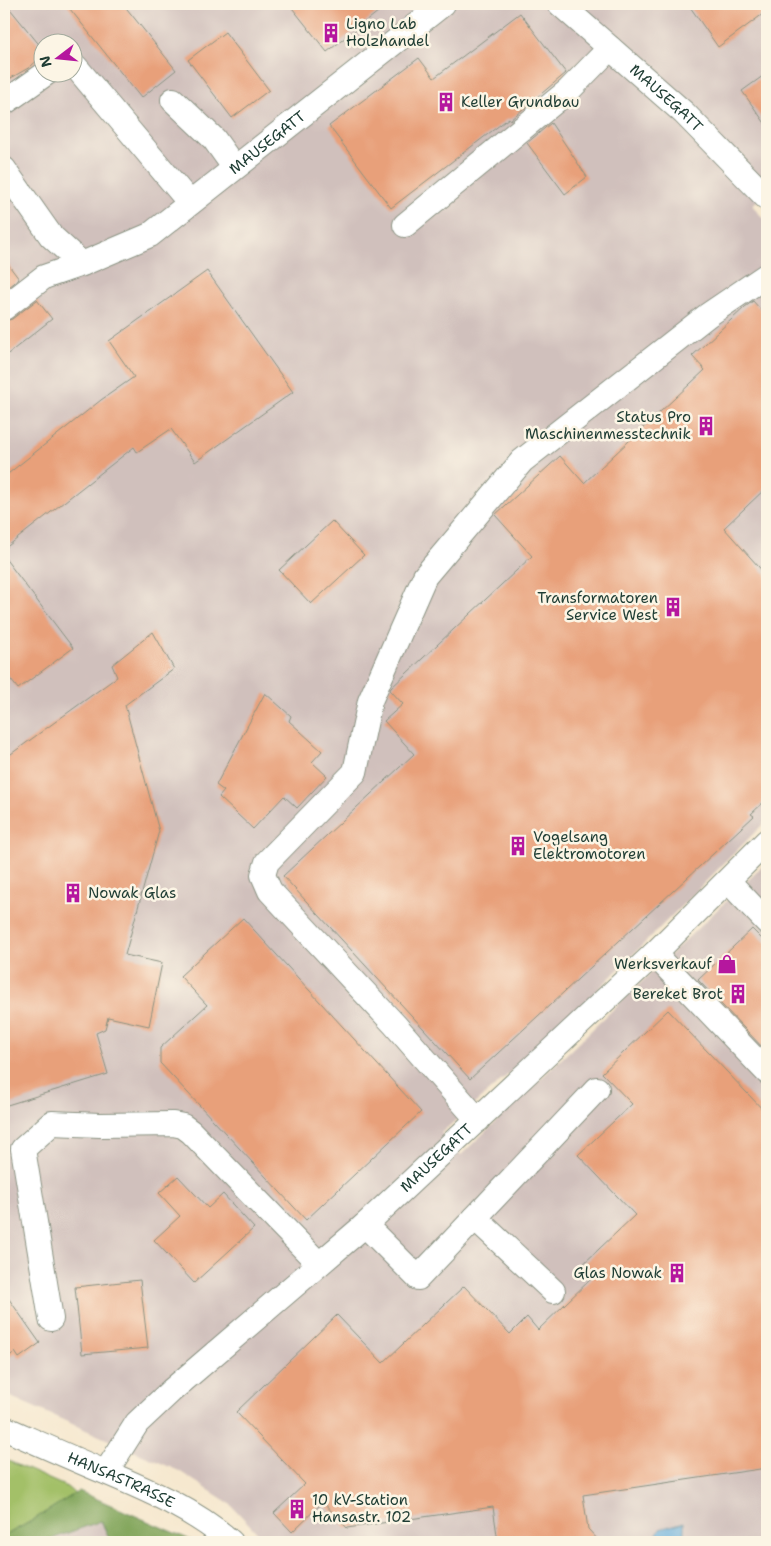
<svg xmlns="http://www.w3.org/2000/svg" width="771" height="1546" font-family="'Shantell Sans',sans-serif">
<rect width="100%" height="100%" fill="#fcf5e5"/>
<filter id="ink" filterUnits="userSpaceOnUse"><feTurbulence type="fractalNoise" baseFrequency=".02" numOctaves="2"/><feDisplacementMap in="SourceGraphic" scale="10" xChannelSelector="R" yChannelSelector="G"/><feConvolveMatrix kernelMatrix="1 2 1 2 8 2 1 2 1" color-interpolation-filters="sRGB"/></filter>
<filter id="wash" filterUnits="userSpaceOnUse"><feTurbulence type="fractalNoise" baseFrequency=".0096" numOctaves="4" result="noise"/><feDisplacementMap in="SourceGraphic" scale="20" xChannelSelector="R" yChannelSelector="G"/><feGaussianBlur stdDeviation="1.12" result="paint"/><feColorMatrix in="noise" values="0 0 0 0 0 0 0 0 0 0 0 0 0 0 0 0 0 1.4 0 .05"/><feComposite in="paint" operator="in"/></filter>
<g filter="url(#wash)">
<rect width="100%" height="100%" fill="#f6e8cf"/>
<!-- industrial -->
<g fill="#d0c0bc" fill-rule="evenodd">
<path d="M4 4H767V193L752 205 767 223V820L550 1038 441 1133 461 1155 767 862V1542H266L229 1503 179 1471 4 1394ZM42 42H72V72H42Z"/>
<polygon points="101,1521 111,1542 43,1542"/>
</g>
<!-- green -->
<polygon fill="#a3c068" stroke="#617e4e" points="4,1459 67,1487 75,1494 28,1523 4,1536"/>
<!-- forest -->
<polygon fill="#82a65c" stroke="#507248" points="79,1491 195,1542 111,1542 101,1521 43,1542 4,1542 4,1536 28,1523"/>
<!-- water -->
<polygon fill="#66aedd" stroke="#427688" points="684,1522 684,1542 652,1542 660,1529"/>
<g id="blocks">
<!-- building -->
<g fill="#e8a07a">
<polygon points="4,4 6,4 42,48 42,56 30,67 4,82"/>
<polygon points="66,4 123,4 176,70 141,98"/>
<polygon points="289,4 388,4 327,52"/>
<polygon points="688,4 767,4 767,11 718,47"/>
<polygon points="520,13 566,73 510,120 509,118 391,208 329,126 419,58 434,78"/>
<polygon points="225,32 269,90 232,118 188,60"/>
<polygon points="767,73 767,126 742,91"/>
<polygon points="551,123 587,177 565,194 527,143"/>
<polygon points="4,259 19,279 4,291"/>
<polygon points="207,271 293,392 195,462 171,429 137,452 134,447 4,549 4,477 101,400 134,377 109,341"/>
<polygon points="37,300 52,319 4,357 4,321 12,319"/>
<polygon points="753,301 767,317 767,487 724,528 767,576 767,799 751,814 754,816 470,1079 283,876 414,754 384,721 403,704 390,690 391,688 532,556 495,515 560,456 584,483 705,370 692,356 745,307"/>
<polygon points="332,521 364,555 311,604 279,570"/>
<polygon points="4,557 73,648 18,689 4,671"/>
<polygon points="153,632 174,669 125,705 159,831 125,955 162,963 149,1026 108,1017 105,1029 96,1033 108,1074 4,1106 4,759 117,677 112,665"/>
<polygon points="265,693 291,716 289,721 322,751 312,762 327,776 297,808 284,796 253,829 219,797 224,791 216,785"/>
<polygon points="243,918 421,1112 306,1220 160,1063 160,1048 207,1005 180,976"/>
<polygon points="752,929 767,944 767,1052 698,980"/>
<polygon points="668,1010 767,1114 767,1468 583,1495 588,1529 600,1542 498,1542 493,1507 347,1528 323,1502 292,1532 274,1513 305,1484 236,1412 337,1315 383,1363 464,1286 510,1334 527,1317 538,1330 592,1278 581,1266 635,1215 578,1155 632,1104 602,1073"/>
<polygon points="178,1176 208,1208 223,1194 254,1228 194,1283 154,1240 180,1216 159,1193"/>
<polygon points="140,1280 148,1348 82,1354 75,1287"/>
<polygon points="4,1292 40,1343 19,1358 15,1352 4,1360"/>
</g>
</g>
</g>
<g filter="url(#ink)">
<use href="#blocks" fill-opacity="0" stroke="#8a9282" stroke-width="1"/>
<g fill="none" stroke-linecap="round" stroke-linejoin="round">
<defs>
<g id="minor">
<path id="s1" d="M560 4 684 113 767 198"/>
<polyline points="72,65 76,67 190,203"/>
<polyline points="173,100 214,139 234,167"/>
<polyline points="4,103 48,72"/>
<polyline points="4,169 51,236 82,264"/>
<polyline points="405,225 569,90 610,48"/>
<path id="s2" d="M4 308 44 277 82 264 150 235 443 4"/>
<polyline points="728,881 767,922"/>
<polyline points="654,954 767,1072"/>
<polyline points="478,1120 395,1025 270,891 263,875 267,862 355,772 370,701 425,576 522,461 708,315 767,275"/>
<polyline points="475,1218 553,1291"/>
<polyline points="365,1225 418,1278 597,1089"/>
<polyline points="51,1319 23,1149 52,1123 100,1125 173,1124 183,1126 191,1132 319,1264"/>
<path id="s3" d="M4 1428C38 1443 71 1458 105 1472 150 1491 194 1510 231 1542"/>
<path id="s4" d="M106 1472 137 1423 171 1391 365 1225 654 954 767 841"/>
</g>
</defs>
<!-- minor casing -->
<use href="#minor" stroke="#8a9282" stroke-width="26"/>
<!-- minor -->
<use href="#minor" stroke="#fff" stroke-width="24"/>
</g>
</g>
<!-- icons -->
<defs>
<symbol id="building-bare" viewBox="-9 -9 18 18"><path d="M-4-6H4V6H1V3H-1V6H-4ZM-2.5-4.3h1.7v1.8h-1.7ZM.8-4.3h1.7v1.8H.8ZM-2.5-1h1.7V.8h-1.7ZM.8-1h1.7V.8H.8Z" fill="#b5179e" stroke="#fcf5e5" stroke-width="2.5" paint-order="stroke"/></symbol>
<symbol id="shop-bare" viewBox="-9 -9 18 18"><path d="M-5-2.5h2.3a2.7 3.5 0 0 1 5.4 0H5L5.5 6h-11ZM-1.5-2.5h3a1.5 2.3 0 0 0-3 0Z" fill="#b5179e" stroke="#fcf5e5" stroke-width="2.5" paint-order="stroke"/></symbol>
</defs>
<g fill-rule="evenodd">
<use href="#building-bare" x="317" y="19" width="28" height="28"/>
<use href="#building-bare" x="432" y="88" width="28" height="28"/>
<use href="#building-bare" x="692" y="412" width="28" height="28"/>
<use href="#building-bare" x="659" y="593" width="28" height="28"/>
<use href="#building-bare" x="504" y="832" width="28" height="28"/>
<use href="#building-bare" x="59" y="879" width="28" height="28"/>
<use href="#shop-bare" x="713" y="950" width="28" height="28"/>
<use href="#building-bare" x="724" y="980" width="28" height="28"/>
<use href="#building-bare" x="663" y="1259" width="28" height="28"/>
<use href="#building-bare" x="283" y="1495" width="28" height="28"/>
</g>
<g text-anchor="middle" dominant-baseline="central" stroke-width="5" stroke-linejoin="round" paint-order="stroke">
<!-- poi labels -->
<g font-size="15" fill="#1f3d34" stroke="#fcf5e5" text-anchor="start">
<text x="346" y="24">Ligno Lab<tspan x="346" dy="17">Holzhandel</tspan></text>
<text x="461" y="102">Keller Grundbau</text>
<text x="691" y="417" text-anchor="end">Status Pro<tspan x="691" dy="17">Maschinenmesstechnik</tspan></text>
<text x="658" y="598" text-anchor="end">Transformatoren<tspan x="658" dy="17">Service West</tspan></text>
<text x="533" y="837">Vogelsang<tspan x="533" dy="17">Elektromotoren</tspan></text>
<text x="88" y="893">Nowak Glas</text>
<text x="712" y="964" text-anchor="end">Werksverkauf</text>
<text x="723" y="994" text-anchor="end">Bereket Brot</text>
<text x="662" y="1273" text-anchor="end">Glas Nowak</text>
<text x="312" y="1500">10 kV-Station<tspan x="312" dy="17">Hansastr. 102</tspan></text>
</g>
<!-- street labels -->
<g font-size="15" fill="#1f3d34" stroke="#fcf5e5">
<text stroke="none"><textPath href="#s1" startOffset="142">MAUSEGATT</textPath></text>
<text stroke="none"><textPath href="#s2" startOffset="314">MAUSEGATT</textPath></text>
<text stroke="none"><textPath href="#s4" startOffset="458">MAUSEGATT</textPath></text>
<text stroke="none"><textPath href="#s3" startOffset="128">HANSASTRASSE</textPath></text>
</g>
</g>
<!-- margin -->
<rect width="771" height="1546" fill="none" stroke="#fcf5e5" stroke-width="20"/>
<!-- north arrow -->
<g transform="translate(58 58) rotate(254)"><circle r="24" fill="#fcf5e5" stroke="#a4ab9e"/>
<path d="M0-4L9 19L0 12L-9 19Z" fill="#b5179e"/>
<text y="-8" font-size="14" font-weight="bold" text-anchor="middle" fill="#1f3d34">N</text>
</g>
</svg>
